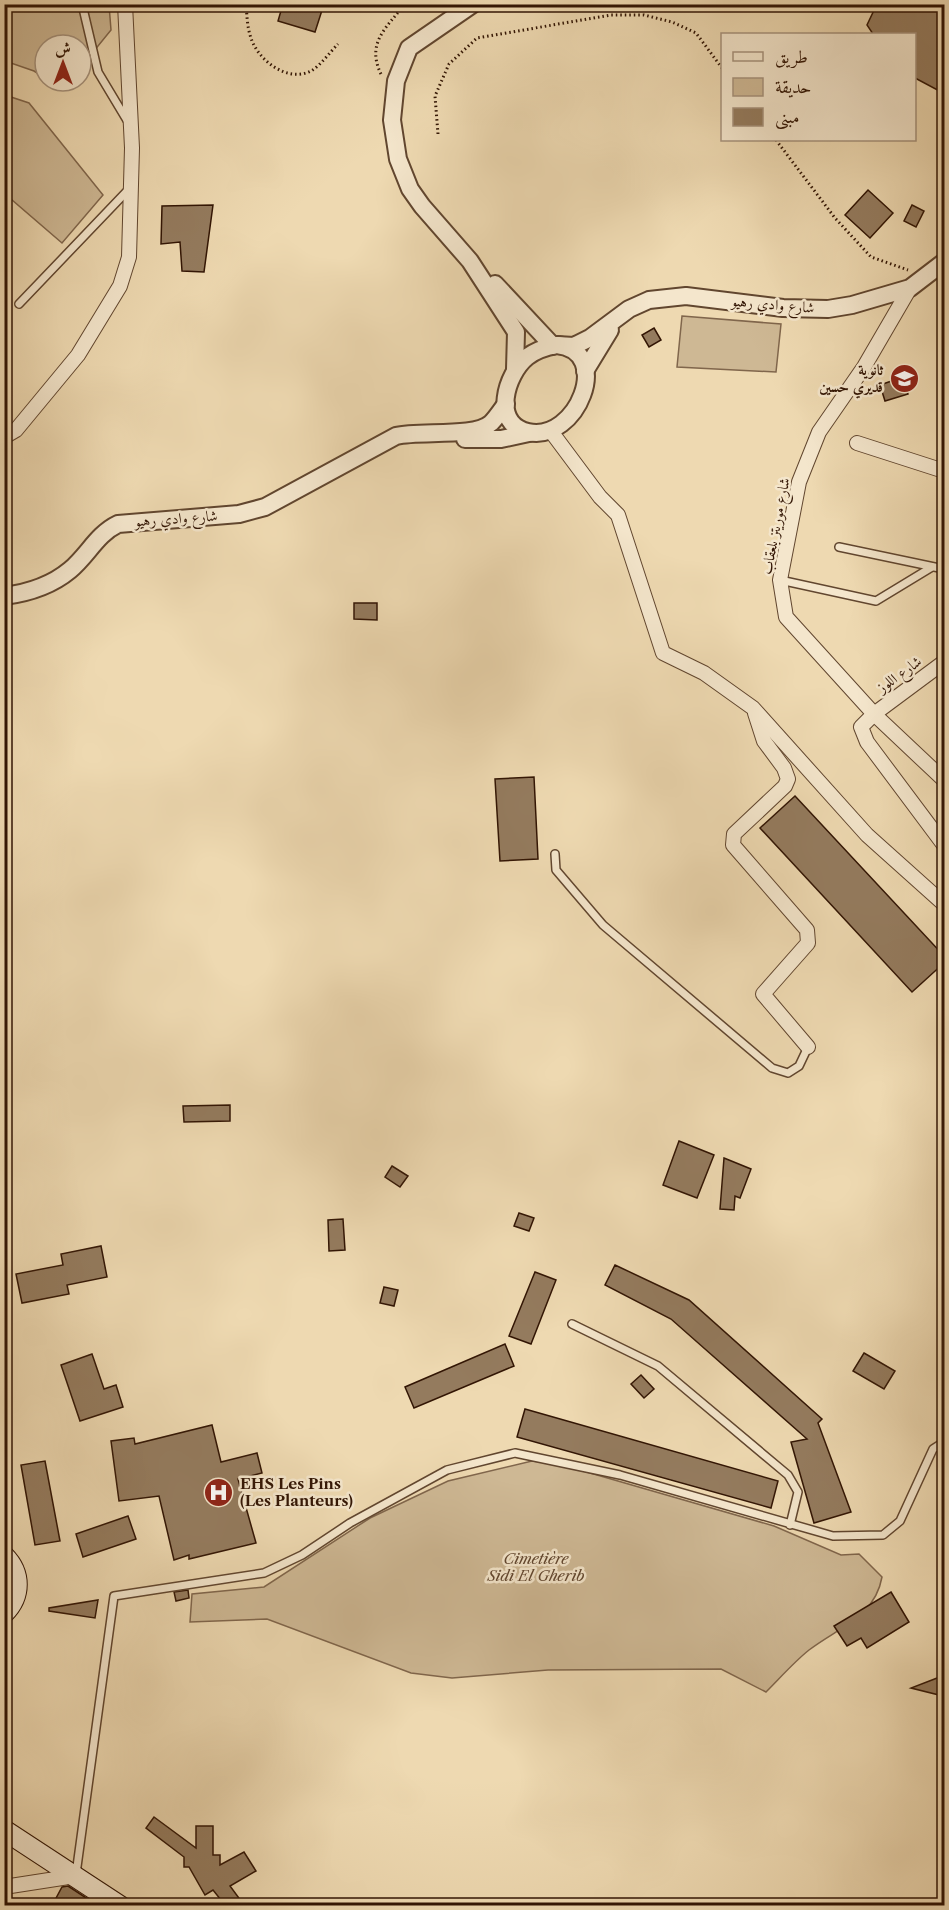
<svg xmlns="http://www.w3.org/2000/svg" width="949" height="1910" font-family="'Libre Caslon Text',Amiri,serif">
<rect width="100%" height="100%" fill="#eed9b1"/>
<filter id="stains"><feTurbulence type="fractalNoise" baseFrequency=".00333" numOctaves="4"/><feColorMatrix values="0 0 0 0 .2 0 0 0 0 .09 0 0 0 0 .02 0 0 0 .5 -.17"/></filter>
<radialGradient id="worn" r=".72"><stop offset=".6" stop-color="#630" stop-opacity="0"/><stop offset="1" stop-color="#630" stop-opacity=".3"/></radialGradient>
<!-- green -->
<g fill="#ceb894" stroke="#80664c" stroke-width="1.5">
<polygon points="5,5 109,5 111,30 81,67 81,45 45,45 45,78 34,71 5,61"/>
<polygon points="5,95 29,103 103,195 62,243 12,200 5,205"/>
<polygon points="682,316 781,324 776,372 677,367"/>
<path d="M532 1461 559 1464 774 1526 841 1555 859 1554 882 1577C875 1617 839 1627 809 1650 794 1662 780 1678 766 1692L721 1669 548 1670 452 1678 411 1673 267 1619 190 1622 192 1594 264 1587 370 1518 448 1481Z"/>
</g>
<!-- building -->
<g fill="#947b5e" stroke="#321504" stroke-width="1.5">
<polygon points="283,4 324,4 315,32 278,21"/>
<polygon points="877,4 945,4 945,94 915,78 915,34 873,34 867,25"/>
<polygon points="868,190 893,213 870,238 845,215"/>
<polygon points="213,205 204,272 182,271 180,242 161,244 162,206"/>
<polygon points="912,205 924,211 916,227 904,221"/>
<polygon points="654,328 661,340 649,347 642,335"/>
<polygon points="903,377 908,394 885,401 880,385"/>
<polygon points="354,603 377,603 377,620 354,619"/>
<polygon points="534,777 538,859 500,861 495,779"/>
<polygon points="795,796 945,957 945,962 912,992 760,828"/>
<polygon points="230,1105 230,1121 184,1122 183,1106"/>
<polygon points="679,1141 714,1155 697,1198 663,1185"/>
<polygon points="724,1158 751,1169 740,1198 735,1196 734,1210 720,1209"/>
<polygon points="392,1166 408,1176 400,1187 385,1177"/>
<polygon points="519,1213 534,1218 529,1231 514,1226"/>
<polygon points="343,1219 345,1250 329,1251 328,1220"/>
<polygon points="101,1246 107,1277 67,1285 69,1294 22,1303 16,1274 63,1265 61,1254"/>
<polygon points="615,1265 689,1300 822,1419 818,1423 851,1512 814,1523 791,1442 807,1439 671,1319 605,1285"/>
<polygon points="535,1272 556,1280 531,1344 509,1336"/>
<polygon points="384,1287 398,1290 394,1306 380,1303"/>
<polygon points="505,1344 514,1366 414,1408 405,1387"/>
<polygon points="864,1353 895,1371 884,1389 853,1371"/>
<polygon points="92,1354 104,1389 116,1385 123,1407 80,1421 61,1365"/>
<polygon points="641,1375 654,1389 644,1398 631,1384"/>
<polygon points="525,1409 778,1481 771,1508 517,1437"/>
<polygon points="212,1425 221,1462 257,1453 262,1473 238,1479 256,1543 189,1559 189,1555 174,1560 159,1496 119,1501 111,1441 134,1438 135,1444"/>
<polygon points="45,1461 60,1541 35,1545 21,1465"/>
<polygon points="128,1516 136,1539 83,1557 76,1534"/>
<polygon points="188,1590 189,1598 176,1601 174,1592"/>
<polygon points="891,1592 909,1622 867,1648 861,1638 847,1646 834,1626"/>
<polygon points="98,1600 95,1618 49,1611 49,1608"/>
<polygon points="945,1675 943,1696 911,1688"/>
<polygon points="154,1817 196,1848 196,1826 213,1826 213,1855 220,1855 220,1865 244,1852 256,1871 230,1886 244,1905 225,1905 213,1890 205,1895 189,1867 184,1867 184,1857 146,1828"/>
<polygon points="68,1886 97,1905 68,1905 55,1900 62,1887"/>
</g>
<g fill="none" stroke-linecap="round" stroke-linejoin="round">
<defs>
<g id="service">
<polyline points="82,4 98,72 128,122"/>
<polyline points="19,304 130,188"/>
<polyline points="839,547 944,569"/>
<polyline points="780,580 876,601 932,567"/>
<polyline points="555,854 556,870 603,925 772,1068 788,1073 799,1066 808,1047"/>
<polyline points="572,1324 658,1366 788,1475 798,1492 790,1525"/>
<polyline points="76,1874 114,1596 264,1573 302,1555 350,1523 447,1470 515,1453 620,1475 833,1536 883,1535 900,1521 933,1449 944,1442"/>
</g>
<g id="minor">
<polyline points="910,288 864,367 819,432 799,482 780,580 786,617 874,714 944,780"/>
<polyline points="550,430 600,497 618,515 663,653 704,673 753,708 867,835 944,904"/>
<polyline points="4,437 16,430 78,355 120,286 129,257 132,148 125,4"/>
<polyline points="857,443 944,471"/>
<polyline points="944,662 874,714 861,727 867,742 944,845"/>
<polyline points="755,713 764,741 784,768 788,779 785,786 734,834 733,845 807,930 808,943 763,994 808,1047"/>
<polyline points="4,1887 75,1876"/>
</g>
<g id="tertiary">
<polyline points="473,4 409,48 396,81 392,120 398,159 410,189 422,206 470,261 516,332 515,369"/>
<polyline points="495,284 553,346"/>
<polyline points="557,345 574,346 590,338 629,309 649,300 686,296 783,308 828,309 852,305 910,288 944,262"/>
<path d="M557 345C614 351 577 443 528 432 491 424 506 374 527 357 536 350 546 347 557 345Z"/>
<polyline points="585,371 610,330"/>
<polyline points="465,439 501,439 529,433"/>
<path d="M4 596C28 593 52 585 70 570 88 555 97 534 118 524L239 514 265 507 396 436C419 430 475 438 491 423 497 417 501 410 506 404"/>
</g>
<g id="secondary">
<path d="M4 1556C21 1573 21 1596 4 1613"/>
<polyline points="4,1830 120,1906"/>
</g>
</defs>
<!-- service casing -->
<use href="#service" stroke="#61462f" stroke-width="10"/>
<!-- minor casing -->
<use href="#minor" stroke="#61462f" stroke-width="16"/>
<!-- tertiary casing -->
<use href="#tertiary" stroke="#61462f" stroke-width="20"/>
<!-- secondary casing -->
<use href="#secondary" stroke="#321504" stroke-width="22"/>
<!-- path -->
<g stroke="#321504" stroke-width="3" stroke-dasharray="1.5 3" stroke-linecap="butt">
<path d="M246 4C247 15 247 27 251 38 258 60 287 83 311 71 321 65 330 52 338 44"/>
<path d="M381 74C366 43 386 28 405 4"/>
<polyline points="438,134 435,96 449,64 477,38 611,15 644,15 672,22 696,33 722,68"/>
<polyline points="776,140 835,218 871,257 908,270"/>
</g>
<!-- service -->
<use href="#service" stroke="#f4e6cc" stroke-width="7"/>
<!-- minor -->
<use href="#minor" stroke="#f4e6cc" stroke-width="14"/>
<!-- tertiary -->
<use href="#tertiary" stroke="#f4e6cc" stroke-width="16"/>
<!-- secondary -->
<use href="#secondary" stroke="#f4e6cc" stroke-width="20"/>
</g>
<!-- icons -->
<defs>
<symbol id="school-disc" viewBox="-11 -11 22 22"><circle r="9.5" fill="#8f2418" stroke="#f4e6cc"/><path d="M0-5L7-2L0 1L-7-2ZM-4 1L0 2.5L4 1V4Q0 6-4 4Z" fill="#fff"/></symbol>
<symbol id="hospital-disc" viewBox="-11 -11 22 22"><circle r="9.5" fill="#8f2418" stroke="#f4e6cc"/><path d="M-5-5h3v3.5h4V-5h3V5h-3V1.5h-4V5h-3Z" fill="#fff"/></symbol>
</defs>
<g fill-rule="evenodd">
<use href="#school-disc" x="888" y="362" width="33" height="33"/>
<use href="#hospital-disc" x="202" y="1476" width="33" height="33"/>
</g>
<g text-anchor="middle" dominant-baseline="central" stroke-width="5" stroke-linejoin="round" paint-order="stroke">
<!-- street labels -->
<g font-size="15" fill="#321504" stroke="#f4e6cc">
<text transform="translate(773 304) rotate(5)">شارع وادي رهيو</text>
<text transform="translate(176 518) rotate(-4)">شارع وادي رهيو</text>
<text transform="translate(775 526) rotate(-79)">شارع موريتز بلعقاب</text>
<text transform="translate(899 674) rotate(-36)">شارع اللوز</text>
</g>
<!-- poi labels -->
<g font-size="15" font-weight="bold" fill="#321504" stroke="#f4e6cc" text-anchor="end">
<text x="883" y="369">ثانوية<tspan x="883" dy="17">قديري حسين</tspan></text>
<text x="240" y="1483" text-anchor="start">EHS Les Pins<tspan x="240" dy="17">(Les Planteurs)</tspan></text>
</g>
<!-- park labels -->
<g font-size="15" font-style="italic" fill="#61462f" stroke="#f4e6cc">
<text x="536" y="1558">Cimetière<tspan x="536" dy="17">Sidi El Gherib</tspan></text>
</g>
</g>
<!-- margin -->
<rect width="949" height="1910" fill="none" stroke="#eed9b1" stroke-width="24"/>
<rect x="6" y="6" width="937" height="1898" fill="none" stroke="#321504" stroke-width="3"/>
<rect x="12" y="12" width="925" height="1886" fill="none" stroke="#321504" stroke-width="1.5"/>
<!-- legend -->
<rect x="721" y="33" width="195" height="108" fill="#f4e6cc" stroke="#a6927c" stroke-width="1.5"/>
<rect x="733" y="52" width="30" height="9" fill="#f4e6cc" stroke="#a6927c" stroke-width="1.5"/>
<text x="775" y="63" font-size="18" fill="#321504">طريق</text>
<rect x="733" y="78" width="30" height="18" fill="#ceb894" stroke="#a6927c" stroke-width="1.5"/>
<text x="775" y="93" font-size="18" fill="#321504">حديقة</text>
<rect x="733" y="108" width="30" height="18" fill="#947b5e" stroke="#a6927c" stroke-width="1.5"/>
<text x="775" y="123" font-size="18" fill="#321504">مبنى</text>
<!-- north arrow -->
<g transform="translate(63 63)"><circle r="28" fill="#f4e6cc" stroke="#a6927c" stroke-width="1.5"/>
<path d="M0-4.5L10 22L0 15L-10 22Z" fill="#8f2418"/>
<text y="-9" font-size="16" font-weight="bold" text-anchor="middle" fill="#321504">ش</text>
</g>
<rect width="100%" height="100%" filter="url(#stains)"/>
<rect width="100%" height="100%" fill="url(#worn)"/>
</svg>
